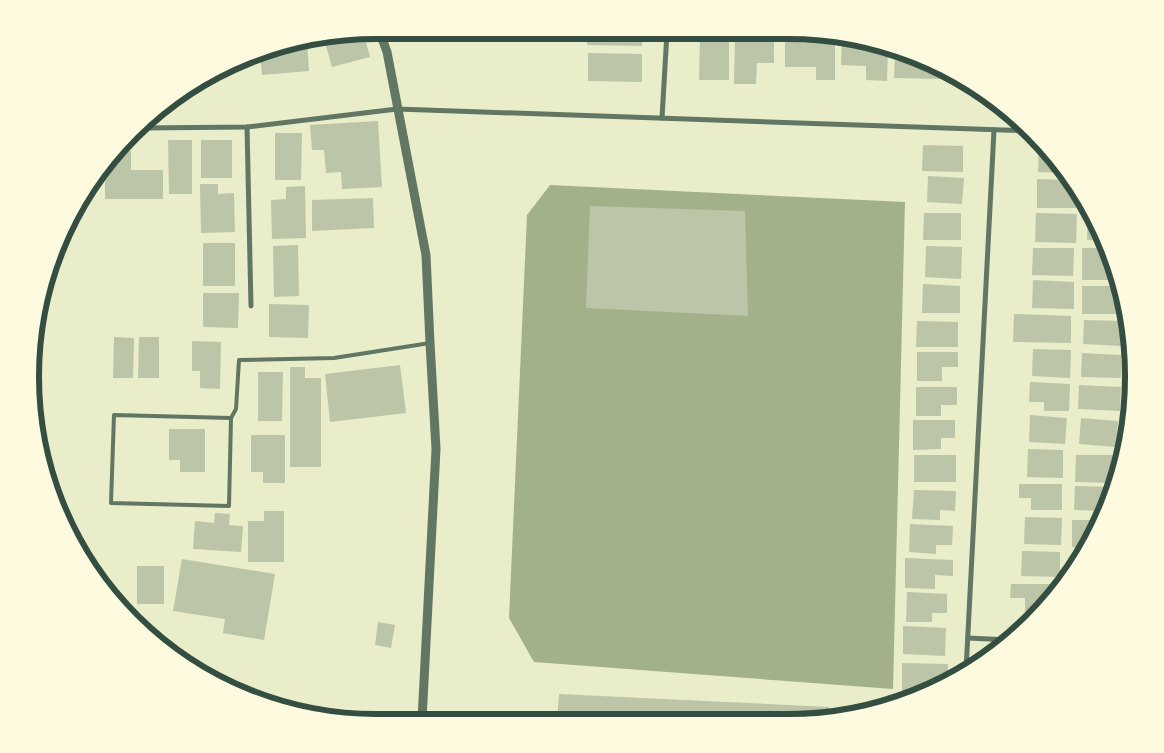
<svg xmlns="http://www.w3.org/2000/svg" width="1164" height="753" font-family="'Times New Roman',serif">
<rect width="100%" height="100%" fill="#e9edc9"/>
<!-- water -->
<polygon fill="#a3b18a" points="550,185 905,202 893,689 534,662 509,618 527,215"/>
<!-- building -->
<g fill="#bcc5a7">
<polygon points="501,31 578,31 578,35 501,33"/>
<polygon points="587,31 643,32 642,46 587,45"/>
<polygon points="363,32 370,57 332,67 324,39"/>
<polygon points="700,38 729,38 729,80 699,80"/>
<polygon points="735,38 774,38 774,63 757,63 756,84 734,84"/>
<polygon points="842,40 859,41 888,50 887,81 866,80 866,66 841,65"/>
<polygon points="307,41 309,71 262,75 260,51 265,48"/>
<polygon points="785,41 835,41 835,80 816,80 816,67 785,67"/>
<polygon points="895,52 940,66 941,79 894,78"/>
<polygon points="588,53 642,54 642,82 588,81"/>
<polygon points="247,57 248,67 224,69"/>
<polygon points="947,70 961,79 963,81 947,80"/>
<polygon points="378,121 382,187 342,189 341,172 326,173 324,150 312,150 310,125"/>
<polygon points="275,133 302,133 301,180 275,180"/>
<polygon points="168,140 192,140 192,194 169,194"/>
<rect x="201" y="140" width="31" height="38"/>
<polygon points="1039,144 1042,144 1062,165 1067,173 1038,172"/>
<polygon points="923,145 963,146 963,172 922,171"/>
<polygon points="117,151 131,151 131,170 163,170 163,199 105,199 105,162"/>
<polygon points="928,176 964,178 962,204 927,202"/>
<polygon points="1037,179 1071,180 1078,190 1078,208 1037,208"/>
<polygon points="200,184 218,184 218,194 234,193 235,232 201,233"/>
<polygon points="305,186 306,238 272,239 271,200 286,199 286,187"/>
<polygon points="373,198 374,228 312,231 312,200"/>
<polygon points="590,206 745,211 748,316 586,308"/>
<polygon points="1088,212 1091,212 1098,223 1105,241 1087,240"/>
<polygon points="924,213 961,213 961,240 923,240"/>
<polygon points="1036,213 1077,214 1076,243 1035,242"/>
<rect x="203" y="243" width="32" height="43"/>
<polygon points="298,245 299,296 274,297 273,246"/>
<polygon points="926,246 962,247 961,279 925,277"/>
<polygon points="1033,248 1074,248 1073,276 1032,275"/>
<polygon points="1082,248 1108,248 1108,258 1111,258 1120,280 1082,280"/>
<polygon points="1033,280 1074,282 1074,309 1032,308"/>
<polygon points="923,284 960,286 960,313 922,313"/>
<polygon points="1082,286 1122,286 1123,314 1082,314"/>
<polygon points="203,293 239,293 238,328 203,327"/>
<polygon points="269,304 309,305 308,338 269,337"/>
<polygon points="1014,314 1071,316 1071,343 1013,342"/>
<polygon points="1084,320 1122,321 1121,346 1083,344"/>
<polygon points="917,321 958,322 958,347 916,347"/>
<polygon points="114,337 134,338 133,378 113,378"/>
<polygon points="139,337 159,337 159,378 138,378"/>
<polygon points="192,341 221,342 220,389 200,388 200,371 192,371"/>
<polygon points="1033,349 1071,350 1070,378 1032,376"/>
<polygon points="917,352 958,352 958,367 942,367 942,381 917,381"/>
<polygon points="1082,353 1121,355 1121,378 1081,377"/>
<polygon points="400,365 406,413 330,422 325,374"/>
<polygon points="290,367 305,367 305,378 321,378 321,467 290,467"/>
<polygon points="258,372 283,372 282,421 258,421"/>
<polygon points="1030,382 1070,384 1069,411 1044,411 1044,402 1029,402"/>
<polygon points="1079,385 1121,387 1120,411 1078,409"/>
<polygon points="916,387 957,387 957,405 941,405 941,416 916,416"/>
<polygon points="1030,415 1067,418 1065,444 1029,442"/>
<polygon points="1081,418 1118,421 1116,447 1079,444"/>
<polygon points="913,420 955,420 955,438 941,438 941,449 913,450"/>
<polygon points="169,429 205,429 205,472 180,472 180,460 169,460"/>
<polygon points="251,435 285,435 285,483 263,483 263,472 251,472"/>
<polygon points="1028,449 1063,450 1063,478 1027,477"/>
<rect x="914" y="455" width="42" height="27"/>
<polygon points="1076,455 1117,455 1117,483 1075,482"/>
<polygon points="1019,484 1062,484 1062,510 1031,510 1031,498 1019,498"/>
<polygon points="1075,486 1116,487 1105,511 1074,510"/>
<polygon points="914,490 956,491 955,511 940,510 940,520 912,519"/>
<polygon points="264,511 284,511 284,562 248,562 248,521 264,521"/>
<polygon points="215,513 230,514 229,525 243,526 241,552 193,549 195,521 214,523"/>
<polygon points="1025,517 1062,518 1061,545 1024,544"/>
<polygon points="1072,520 1101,520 1089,548 1072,547"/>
<polygon points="910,524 953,526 952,545 936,545 936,554 909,552"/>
<polygon points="1022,551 1060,552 1060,577 1021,576"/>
<polygon points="1073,554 1084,555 1072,571"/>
<polygon points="905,558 953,560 953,576 935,575 935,589 905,588"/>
<polygon points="182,559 275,574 264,640 223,633 225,619 173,611"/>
<rect x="137" y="566" width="27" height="38"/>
<polygon points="1011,584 1061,584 1061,587 1042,611 1025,611 1025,598 1010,598"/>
<polygon points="907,592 947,594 947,613 932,613 932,622 906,622"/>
<polygon points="378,622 395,625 391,648 375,645"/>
<polygon points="903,626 946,628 945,656 903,654"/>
<polygon points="902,663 948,664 948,683 932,691 902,690"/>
<polygon points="559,694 829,707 829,719 810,722 557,721"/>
</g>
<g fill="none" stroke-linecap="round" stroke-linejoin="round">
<!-- service -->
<g stroke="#617663" stroke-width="4">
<polygon points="114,415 231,418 229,506 111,503"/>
<polyline points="231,418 236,409 239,360 334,358 430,343"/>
</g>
<!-- minor -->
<g stroke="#617663" stroke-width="5">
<polyline points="662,118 667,32"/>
<polyline points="247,127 251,306"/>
<polyline points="142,128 247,127 397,109 1030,131"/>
<polyline points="968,638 1010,640"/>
<polyline points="966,671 994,130"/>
</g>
<!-- tertiary -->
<polyline stroke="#617663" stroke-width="9" points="379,30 387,52 426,255 430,343 436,449 422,720"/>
</g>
<!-- crop -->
<path d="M0 0H1164V753H0ZM376 39H788A337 337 0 0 1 1125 376V377A337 337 0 0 1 788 714H376A337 337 0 0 1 39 377V376A337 337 0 0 1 376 39Z" fill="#fefae0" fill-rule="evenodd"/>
<path fill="none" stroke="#344e41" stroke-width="6" d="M376 39H788A337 337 0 0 1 1125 376V377A337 337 0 0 1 788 714H376A337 337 0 0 1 39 377V376A337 337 0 0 1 376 39Z"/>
</svg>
